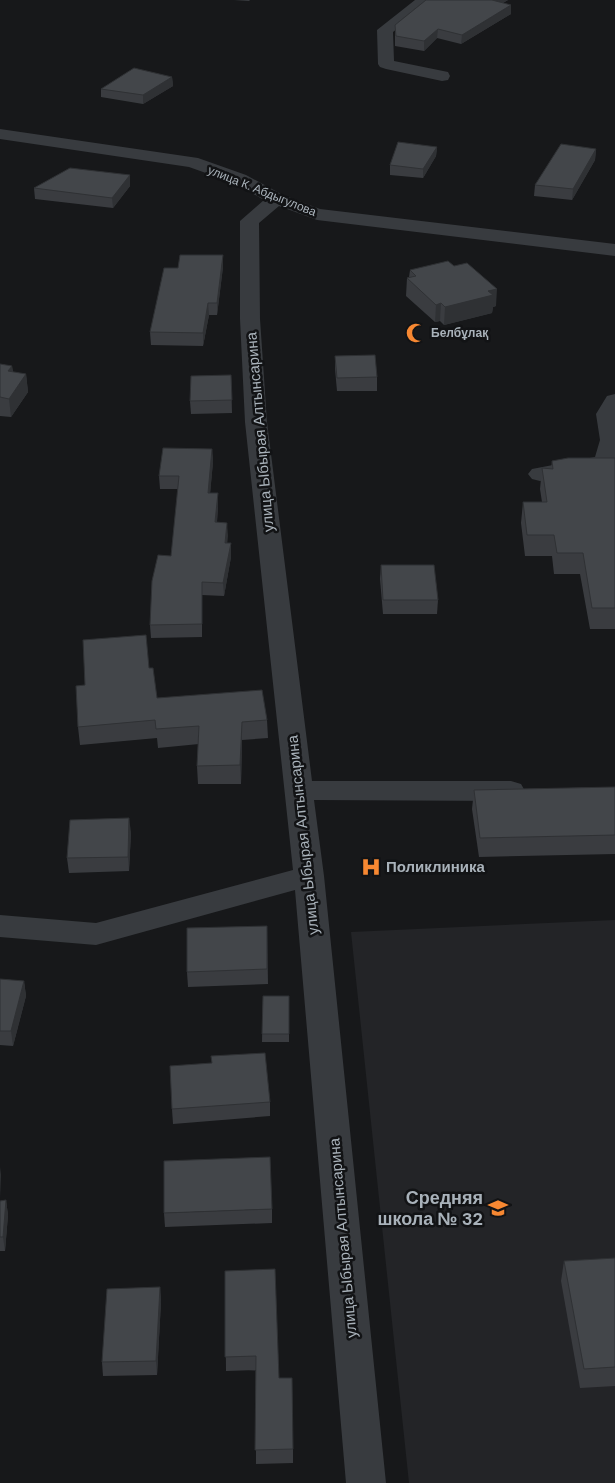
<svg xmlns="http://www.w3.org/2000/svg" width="615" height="1483" font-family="'DM Sans',sans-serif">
<rect width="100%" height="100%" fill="#17181a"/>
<!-- built -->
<polygon fill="#232427" points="615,920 615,1483 409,1483 351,932"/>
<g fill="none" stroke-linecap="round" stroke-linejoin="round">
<!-- minor -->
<g fill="#383b3f" fill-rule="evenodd">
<polygon points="415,0 433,0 393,32 394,61 448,72 450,76 448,80 442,81 386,69 380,67 378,64 377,30"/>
<polygon points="0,129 198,158 246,175 283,195 320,209 615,244 615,256 317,220 279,206 259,223 260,319 267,422 312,781 511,781 521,784 525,791 521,798 511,801 314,800 324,876 386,1483 346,1483 295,890 96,945 0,937 0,915 96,923 293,870 245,422 240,319 240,221 264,200 234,183 189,167 0,139"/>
<polygon points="615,394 615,462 611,468 540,481 532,479 528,474 532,469 595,457 600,440 596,414 607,396"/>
</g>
</g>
<!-- wall -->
<g fill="#3a3c40">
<polygon points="234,0 250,0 249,1"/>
<polygon points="426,0 508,0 503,3 511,5 511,14 461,44 437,38 424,51 395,46 395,25"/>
<polygon points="172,77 173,86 143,104 101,97 101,89"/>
<polygon points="437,147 436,156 423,178 390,175 390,165"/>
<polygon points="596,149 595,160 572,200 534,196 535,185"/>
<polygon points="130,175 130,186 113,208 35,199 34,188"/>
<polygon points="223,267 217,315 209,315 203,346 151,345 150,332 178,268"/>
<polygon points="410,270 496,306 493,307 492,313 444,325 440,321 435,322 406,296 407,278 409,277"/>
<polygon points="335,356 377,377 377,391 337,391 335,369"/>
<polygon points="0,364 12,366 13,372 26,374 28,392 11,417 0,416"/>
<polygon points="231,375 232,413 191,414 190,401"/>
<polygon points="212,449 213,462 210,493 218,506 217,522 227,523 227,543 231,543 231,557 224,596 202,595 202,637 151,638 150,625 171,556 178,489 160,489 159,476"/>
<polygon points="615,458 615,629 590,629 580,574 554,574 552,556 525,556 521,523 523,502 542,502 540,489 542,468 551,469 552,461"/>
<polygon points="381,565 438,600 437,614 383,614 380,579"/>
<polygon points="149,668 157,698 267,720 268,738 242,740 241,784 198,784 197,766 199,744 158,748 157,738 80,745 78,727 85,685"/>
<polygon points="615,787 615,854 479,857 472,809 474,790"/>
<polygon points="131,832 129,871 69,873 67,858"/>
<polygon points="267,926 268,984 188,987 187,972"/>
<polygon points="0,979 24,981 26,996 13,1046 0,1045"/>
<polygon points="263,996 289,996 289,1042 262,1042"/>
<polygon points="212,1063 270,1102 270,1116 173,1124 172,1109"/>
<polygon points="6,1200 8,1215 5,1251 0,1251 0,1201"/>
<polygon points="272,1209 272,1223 165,1227 164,1213"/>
<polygon points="615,1258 615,1386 580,1388 561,1281 564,1261"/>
<polygon points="225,1271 279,1378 293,1449 293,1463 256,1464 256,1370 226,1371"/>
<polygon points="160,1287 161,1302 157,1375 103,1376 102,1362"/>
</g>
<!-- shaded-wall -->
<g fill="#2f3134">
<polygon points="492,0 508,0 491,9"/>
<polygon points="511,5 511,14 461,44 462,35"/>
<polygon points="438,29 437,38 424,51 424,41"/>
<polygon points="172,77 173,86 143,104 143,95"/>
<polygon points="437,147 436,156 423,178 423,169"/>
<polygon points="596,149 595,160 572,200 573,189"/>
<polygon points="130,175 130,186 113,208 112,198"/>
<polygon points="223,255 223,267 217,315 217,303"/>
<polygon points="497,289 496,306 493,307 492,313 444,325 445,307 488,291"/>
<polygon points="208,303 209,315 203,346 203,333"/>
<polygon points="441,303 440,321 435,322 436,305"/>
<polygon points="12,366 14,384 8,371"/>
<polygon points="26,374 28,392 11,417 9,399"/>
<polygon points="212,449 213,462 209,506 208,493"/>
<polygon points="218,493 218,506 216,536 215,522"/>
<polygon points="227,523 228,536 226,556 225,543"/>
<polygon points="231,543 231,557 224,596 223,583"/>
<polygon points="242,722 242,740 241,784 240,765"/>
<polygon points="129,818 131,832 129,871 128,857"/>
<polygon points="24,981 26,996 13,1046 11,1031"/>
<polygon points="0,1167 1,1175 0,1198"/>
<polygon points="6,1200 8,1215 5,1251 3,1237"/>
<polygon points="160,1287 161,1302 157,1375 156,1361"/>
</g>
<!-- building -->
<g fill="#43464a" stroke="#2f3134">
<polygon points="426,0 492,0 511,5 462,35 438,29 424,41 396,36 395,25"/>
<polygon points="134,68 172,77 143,95 101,89"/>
<polygon points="398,142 437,147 423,169 390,165"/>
<polygon points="561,144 596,149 573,189 535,185"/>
<polygon points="70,168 130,175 112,198 34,188"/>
<polygon points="180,255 223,255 217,303 208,303 203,333 150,332 164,268 178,268"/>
<polygon points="448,261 454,266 467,263 497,289 488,291 493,295 445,307 441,303 436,305 407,278 416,276 410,270"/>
<polygon points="375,355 377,377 337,378 335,356"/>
<polygon points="0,364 12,366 8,371 26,374 9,399 0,397"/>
<polygon points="231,375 232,400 190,401 191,376"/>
<polygon points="163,448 212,449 208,493 218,493 215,522 227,523 225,543 231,543 223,583 202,582 202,624 150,625 152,581 158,555 171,556 179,476 159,476"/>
<polygon points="568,458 615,458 615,608 592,608 583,553 557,553 554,535 527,535 523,502 547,502 542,468 553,469 552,461"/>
<polygon points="381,565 434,565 438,600 383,600"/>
<polygon points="146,635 149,668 153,668 157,698 262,690 267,720 242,722 240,765 197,766 199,726 156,729 155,720 78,727 76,686 85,685 83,640"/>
<polygon points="615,787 615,835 480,838 474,790"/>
<polygon points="129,818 128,857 67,858 70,820"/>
<polygon points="267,926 267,969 187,972 187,928"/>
<polygon points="0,979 24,981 11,1031 0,1031"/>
<polygon points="263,996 289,996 289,1034 262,1034"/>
<polygon points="265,1053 270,1102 172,1109 170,1066 212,1063 211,1056"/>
<polygon points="270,1157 272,1209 164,1213 164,1161"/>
<polygon points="6,1200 3,1237 0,1237 0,1201"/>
<polygon points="615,1258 615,1367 584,1369 564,1261"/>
<polygon points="275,1269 279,1378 292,1378 293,1449 255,1450 256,1356 225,1357 225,1271"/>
<polygon points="160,1287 156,1361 102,1362 107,1289"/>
</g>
<!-- icons -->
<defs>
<symbol id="mosque-bare" viewBox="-9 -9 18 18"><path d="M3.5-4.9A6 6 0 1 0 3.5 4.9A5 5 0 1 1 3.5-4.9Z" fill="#f78832" stroke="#121315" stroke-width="2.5" paint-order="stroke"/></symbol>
<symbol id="hospital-bare" viewBox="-9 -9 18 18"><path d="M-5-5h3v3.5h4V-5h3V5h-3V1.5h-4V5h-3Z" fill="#f78832" stroke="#121315" stroke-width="2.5" paint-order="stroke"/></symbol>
<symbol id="school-bare" viewBox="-9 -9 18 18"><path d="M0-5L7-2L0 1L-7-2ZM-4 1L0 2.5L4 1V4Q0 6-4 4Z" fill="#f78832" stroke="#121315" stroke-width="2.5" paint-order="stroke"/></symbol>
</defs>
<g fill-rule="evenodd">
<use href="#mosque-bare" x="402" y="319" width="28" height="28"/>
<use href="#hospital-bare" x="357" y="853" width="28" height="28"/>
<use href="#school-bare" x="484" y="1194" width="28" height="28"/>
</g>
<g text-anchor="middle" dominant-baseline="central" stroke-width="5" stroke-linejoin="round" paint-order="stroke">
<!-- far-street labels -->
<g font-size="12" fill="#a9b2ba" stroke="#121315">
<text transform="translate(262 191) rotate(22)">улица К. Абдыгулова</text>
</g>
<!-- far-poi labels -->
<g font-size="12" font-weight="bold" fill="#a9b2ba" stroke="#121315" text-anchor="start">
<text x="431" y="333">Белбұлақ</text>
</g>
<!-- street labels -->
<g font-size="15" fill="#a9b2ba" stroke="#121315">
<text transform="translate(260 432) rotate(-95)">улица Ыбырая Алтынсарина</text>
<text transform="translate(303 835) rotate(-96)">улица Ыбырая Алтынсарина</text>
<text transform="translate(343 1238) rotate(-95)">улица Ыбырая Алтынсарина</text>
</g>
<!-- poi labels -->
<g font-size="15" font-weight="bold" fill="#a9b2ba" stroke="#121315" text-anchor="start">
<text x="386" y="867">Поликлиника</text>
</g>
<!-- near-poi labels -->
<g font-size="18" font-weight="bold" fill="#a9b2ba" stroke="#121315" text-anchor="end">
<text x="483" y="1198">Средняя<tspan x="483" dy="21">школа № 32</tspan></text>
</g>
</g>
</svg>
